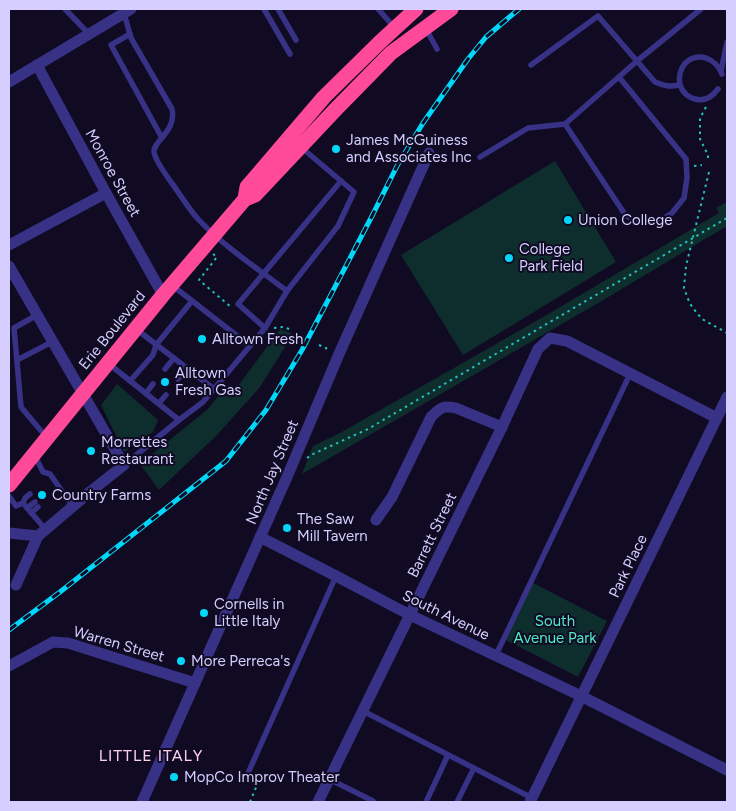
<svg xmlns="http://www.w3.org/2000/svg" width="736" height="811" font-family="Figtree,sans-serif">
<rect width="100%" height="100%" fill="#100b23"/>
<!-- green -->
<g fill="#0e2e2e">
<polygon points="555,161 616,262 463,355 401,255"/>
<polygon points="727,202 727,226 600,302 302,474 313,446 340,433 545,316 719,213 716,208"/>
<polygon points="280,329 293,334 260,387 216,436 159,490 140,464 208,409 225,388 233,393"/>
<polygon points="117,384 158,420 153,432 124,452 101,405"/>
<polygon points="533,583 607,621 578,677 504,639"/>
</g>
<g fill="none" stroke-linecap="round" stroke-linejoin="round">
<!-- path -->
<g stroke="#22bfbb" stroke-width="2" stroke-dasharray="2.5 4" stroke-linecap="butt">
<polyline points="706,107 700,118 700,139 708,155 708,159"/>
<polyline points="694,166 702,165"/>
<polyline points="709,172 686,266 684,288 688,299 692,307 702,319 727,333"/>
<polyline points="213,254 217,257 199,280 231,307"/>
<polyline points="274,328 283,327 292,330"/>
<polyline points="319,345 330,350"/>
<polyline points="307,458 311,455 368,429 727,218"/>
<polyline points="250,802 257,785 252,783"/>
</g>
<!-- lane -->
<g stroke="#383287" stroke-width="5.5">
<polyline points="65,9 89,34"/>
<polyline points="264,9 290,54"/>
<polyline points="278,9 296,40"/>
<polyline points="378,9 395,28"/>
<polyline points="426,29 437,49"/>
<polyline points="130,34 111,45 162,138"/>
<path d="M531 65 598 16 655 82C664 86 670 87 679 85"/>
<polyline points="721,71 727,42"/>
<path d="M718 89C712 97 705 102 695 99 668 92 679 50 706 58 714 61 719 66 722 74"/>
<polyline points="565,124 626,216 635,220 645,222 659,221 672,213 684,198 687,178 686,159 619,77"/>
<polyline points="480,157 528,128 565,124 637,61 701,9"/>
<polyline points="173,286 250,346"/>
<polyline points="287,291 338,226 354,192 341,181"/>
<polyline points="37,315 14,328 21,407 47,438"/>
<polyline points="265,328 238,304 341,181 302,148"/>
<polyline points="136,329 214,389"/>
<polyline points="17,360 52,342"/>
<polyline points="109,364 179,420"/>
<polyline points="165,369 174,358"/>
<polyline points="178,379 187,369"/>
<polyline points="130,381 153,355 156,345 192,301"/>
<polyline points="146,393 153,384"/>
<polyline points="159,403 166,395"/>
<polyline points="35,456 43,472 50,474 73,507"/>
<path d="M124 465 179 420 203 402 265 328 287 291C257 268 223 246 198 219 188 208 180 194 171 182 166 175 155 160 154 152 153 141 177 131 172 109L131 38 124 13"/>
<polyline points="9,496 16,506 23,503 46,530"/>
<polyline points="23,503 25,498 30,494"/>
<polyline points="27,508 35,502"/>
<polyline points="31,513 38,507"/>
<polyline points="496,655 630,374"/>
<polyline points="363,711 532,798"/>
<polyline points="329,779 373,801"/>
<polyline points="245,780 336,576"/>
<polyline points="426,802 448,755"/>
<polyline points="457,802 474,768"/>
</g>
<!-- street -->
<g stroke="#383287" stroke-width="11">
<polyline points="37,65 106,193 163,295"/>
<polyline points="9,82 131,9"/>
<polyline points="9,245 106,193"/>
<polyline points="9,266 124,465 91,491 38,536 16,585"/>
<path d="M376 520 392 497 431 417C440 408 443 405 456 408L502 427"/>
<polyline points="9,533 38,536"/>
<polyline points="260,537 336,576 410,615 581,696 727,770"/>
<polyline points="9,666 53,642 68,643 195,683"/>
<polyline points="142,802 287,477 339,354 429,153"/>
<polyline points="318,802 502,427 538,349 550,338 567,341 717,418"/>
<polyline points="530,802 727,397"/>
</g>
<!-- highway -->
<g stroke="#ff4999" stroke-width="15">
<polyline points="245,199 247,187 324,97 380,42 416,9"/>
<polyline points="9,485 163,295 245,199 255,195 336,109 391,53 451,9"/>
</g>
<defs>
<polyline id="rail" points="9,630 60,592 226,461 266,410 302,350 372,216 397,166 423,123 468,59 486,37 519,9"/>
</defs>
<!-- rail casing -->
<use href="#rail" stroke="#00d7f9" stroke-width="5"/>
<!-- rail -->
<use href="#rail" stroke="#100b23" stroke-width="3" stroke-dasharray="9" stroke-linecap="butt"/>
</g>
<!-- markers -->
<g fill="#00d7f9" stroke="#100b23" stroke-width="2">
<circle cx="336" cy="149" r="5"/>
<circle cx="568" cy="220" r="5"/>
<circle cx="509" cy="258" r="5"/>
<circle cx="202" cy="339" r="5"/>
<circle cx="165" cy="382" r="5"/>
<circle cx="91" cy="451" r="5"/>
<circle cx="42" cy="495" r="5"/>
<circle cx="287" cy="528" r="5"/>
<circle cx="204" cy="613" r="5"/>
<circle cx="181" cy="661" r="5"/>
<circle cx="174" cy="777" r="5"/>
</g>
<g text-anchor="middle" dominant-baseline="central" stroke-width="4" stroke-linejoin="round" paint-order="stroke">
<!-- poi labels -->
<g font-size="15" fill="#d5ceff" stroke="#100b23" text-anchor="start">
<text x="346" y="140">James McGuiness<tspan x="346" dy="17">and Associates Inc</tspan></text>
<text x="578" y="220">Union College</text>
<text x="519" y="249">College<tspan x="519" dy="17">Park Field</tspan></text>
<text x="212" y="339">Alltown Fresh</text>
<text x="175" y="373">Alltown<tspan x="175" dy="17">Fresh Gas</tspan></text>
<text x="101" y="442">Morrettes<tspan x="101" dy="17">Restaurant</tspan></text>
<text x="52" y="495">Country Farms</text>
<text x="297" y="519">The Saw<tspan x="297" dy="17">Mill Tavern</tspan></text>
<text x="214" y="604">Cornells in<tspan x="214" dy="17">Little Italy</tspan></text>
<text x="191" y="661">More Perreca's</text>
<text x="184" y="777">MopCo Improv Theater</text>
</g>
<!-- street labels -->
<g font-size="15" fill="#d5ceff" stroke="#100b23">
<text transform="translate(113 173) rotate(61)">Monroe Street</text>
<text transform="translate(112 330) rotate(-51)">Erie Boulevard</text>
<text transform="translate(272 472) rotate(-67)">North Jay Street</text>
<text transform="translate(432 535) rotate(-64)">Barrett Street</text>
<text transform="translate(628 566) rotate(-64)">Park Place</text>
<text transform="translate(446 615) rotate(26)">South Avenue</text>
<text transform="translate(119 644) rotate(16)">Warren Street</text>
</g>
<!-- park labels -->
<g font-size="15" fill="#4eebc9" stroke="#100b23">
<text x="555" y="621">South<tspan x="555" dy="17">Avenue Park</tspan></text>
</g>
<!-- neighbourhood labels -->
<g font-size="16" letter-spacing="1" fill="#ffd0ec" stroke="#100b23">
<text x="151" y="755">LITTLE ITALY</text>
</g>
</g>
<!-- border -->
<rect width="736" height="811" fill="none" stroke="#d5ceff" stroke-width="20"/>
</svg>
